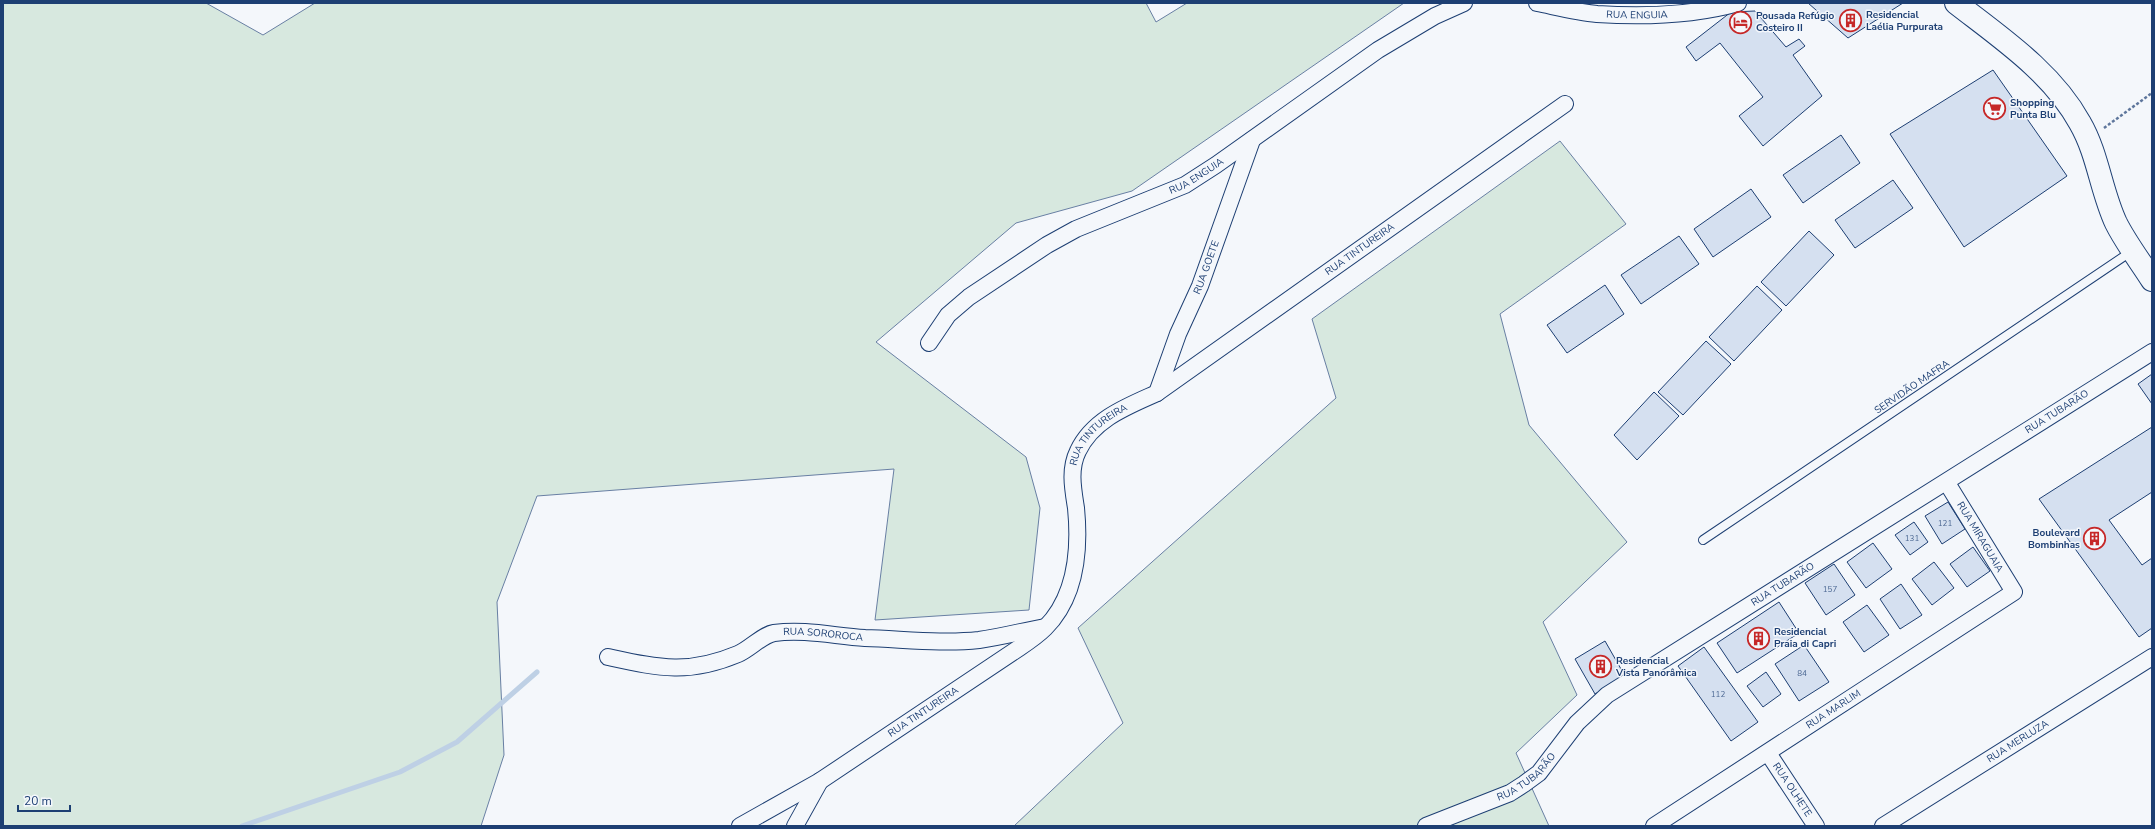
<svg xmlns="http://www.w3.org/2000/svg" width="2155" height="829" font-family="'Nunito Sans',sans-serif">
<rect width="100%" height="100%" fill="#f4f7fb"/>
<!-- green -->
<g fill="#d7e8df" stroke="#687fa3">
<polygon points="3,3 206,3 263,35 315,3 1146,3 1156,22 1187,3 1404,3 1132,191 1016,223 876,342 1026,457 1040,508 1029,610 875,620 894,469 537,496 497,602 504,755 481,826 3,826"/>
<polygon points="1560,141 1626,224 1500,314 1529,425 1627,542 1543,622 1577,695 1516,753 1549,826 1014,826 1123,723 1078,628 1336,398 1312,319"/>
</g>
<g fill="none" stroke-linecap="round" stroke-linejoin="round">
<!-- stream -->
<polyline stroke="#bed0e5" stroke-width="5" points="242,826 400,772 457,742 537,672"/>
</g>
<!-- building -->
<g fill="#d5e0f0" stroke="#1d3f73">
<polygon points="1808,3 1903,3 1848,38"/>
<polygon points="1755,11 1786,47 1799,39 1805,46 1793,55 1822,96 1763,146 1739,116 1763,97 1720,43 1696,61 1686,47 1731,12"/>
<polygon points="1993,70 2067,176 1964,247 1890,134"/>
<polygon points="1841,135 1860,163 1803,203 1783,175"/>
<polygon points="1893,180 1913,208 1855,248 1835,220"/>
<polygon points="1751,189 1771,217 1713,257 1694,229"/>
<polygon points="1809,231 1834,255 1786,306 1761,282"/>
<polygon points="1679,236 1699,264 1641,304 1621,275"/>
<polygon points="1605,285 1624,314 1567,353 1547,325"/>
<polygon points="1757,286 1782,310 1734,361 1709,337"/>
<polygon points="1706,341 1731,364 1683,415 1658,392"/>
<polygon points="2152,374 2152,404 2138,384"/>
<polygon points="1654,392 1679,416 1637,460 1614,435"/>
<polygon points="2152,427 2152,492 2109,520 2142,565 2152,558 2152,628 2139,637 2039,499"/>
<polygon points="1948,502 1965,529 1942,544 1925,516"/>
<polygon points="1914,522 1928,542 1910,555 1895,535"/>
<polygon points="1873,543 1892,569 1866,588 1847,562"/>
<polygon points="1973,547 1990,571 1967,587 1950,564"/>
<polygon points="1934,562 1954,588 1932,605 1912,579"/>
<polygon points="1834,564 1855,595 1826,615 1805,583"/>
<polygon points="1901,584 1922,615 1900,629 1880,599"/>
<polygon points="1779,602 1799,633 1737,673 1717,643"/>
<polygon points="1867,605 1889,635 1864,652 1843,622"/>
<polygon points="1605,641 1625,676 1595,694 1575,659"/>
<polygon points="1804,645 1829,682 1799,701 1775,664"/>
<polygon points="1704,647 1758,722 1731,741 1678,666"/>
<polygon points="1766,672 1781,694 1763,707 1747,686"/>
</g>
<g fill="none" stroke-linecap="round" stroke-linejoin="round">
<defs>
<polyline id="lane" points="1703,540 2132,251"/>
<g id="street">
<path id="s1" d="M1537 3C1557 7 1577 12 1597 14 1645 17 1692 16 1738 3"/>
<path id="s2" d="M929 343 948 315 969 297 1047 245 1076 229 1185 185 1216 165 1378 50 1435 16 1464 3"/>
<path id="s3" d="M1157 393 1178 334 1200 286 1252 140"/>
<path id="s4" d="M608 657C659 668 688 675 738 654 750 649 762 635 774 633 805 629 834 636 865 638 902 639 942 644 979 640 1001 637 1023 631 1045 627"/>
<path id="s5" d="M1768 753 1816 826"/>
<path id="s6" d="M740 826 820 781 1019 648C1028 642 1038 635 1045 628 1077 596 1080 549 1076 508 1073 489 1069 469 1078 451 1093 419 1128 406 1157 393L1565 104"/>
<polyline points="795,826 820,781"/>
<path id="s7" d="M1426 826 1510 793 1524 784 1539 773 1577 723 1607 695 2152 352"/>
<path id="s8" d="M1654 826 2014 592 1947 483"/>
<path id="s9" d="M1883 826 2152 657"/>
</g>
<path id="secondary" d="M1956 3C2001 38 2052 72 2080 123 2098 154 2101 191 2116 223 2126 243 2140 261 2152 280"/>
</defs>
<!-- lane casing -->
<use href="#lane" stroke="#1d3f73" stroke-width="10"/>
<!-- street casing -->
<use href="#street" stroke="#1d3f73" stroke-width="18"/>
<!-- secondary casing -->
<use href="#secondary" stroke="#1d3f73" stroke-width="24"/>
<!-- path -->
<polyline stroke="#5e769c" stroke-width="2.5" stroke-dasharray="3 2" stroke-linecap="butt" points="2104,128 2152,93"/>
<!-- lane -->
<use href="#lane" stroke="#f4f7fb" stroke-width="8"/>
<!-- street -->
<use href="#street" stroke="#f4f7fb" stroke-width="16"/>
<!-- secondary -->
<use href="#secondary" stroke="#f4f7fb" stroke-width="22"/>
</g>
<!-- icons -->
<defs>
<symbol id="building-ring" viewBox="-11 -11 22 22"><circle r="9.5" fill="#f4f7fb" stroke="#c62828" stroke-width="1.5"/><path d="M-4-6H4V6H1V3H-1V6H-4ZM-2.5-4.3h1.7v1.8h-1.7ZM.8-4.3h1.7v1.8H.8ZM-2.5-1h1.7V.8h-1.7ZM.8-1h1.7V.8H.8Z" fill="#c62828"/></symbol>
<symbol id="hotel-ring" viewBox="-11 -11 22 22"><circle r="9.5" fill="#f4f7fb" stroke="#c62828" stroke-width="1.5"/><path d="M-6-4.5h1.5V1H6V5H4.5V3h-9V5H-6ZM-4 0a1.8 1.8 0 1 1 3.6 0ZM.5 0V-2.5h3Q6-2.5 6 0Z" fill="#c62828"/></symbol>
<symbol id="supermarket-ring" viewBox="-11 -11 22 22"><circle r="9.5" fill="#f4f7fb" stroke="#c62828" stroke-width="1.5"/><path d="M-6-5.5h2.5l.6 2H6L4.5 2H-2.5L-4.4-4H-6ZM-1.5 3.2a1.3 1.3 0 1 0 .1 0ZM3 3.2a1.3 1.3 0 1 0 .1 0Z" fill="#c62828"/></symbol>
</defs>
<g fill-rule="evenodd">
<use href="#building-ring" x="1838" y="8" width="25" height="25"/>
<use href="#hotel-ring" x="1728" y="10" width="25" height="25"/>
<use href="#supermarket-ring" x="1982" y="96" width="25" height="25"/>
<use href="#building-ring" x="2082" y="526" width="25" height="25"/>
<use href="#building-ring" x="1746" y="626" width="25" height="25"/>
<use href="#building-ring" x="1588" y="654" width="25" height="25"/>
</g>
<g text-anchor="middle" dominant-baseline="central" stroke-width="3" stroke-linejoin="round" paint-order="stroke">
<!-- number labels -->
<g font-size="8" fill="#4b6792">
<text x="1945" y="523">121</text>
<text x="1912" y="538">131</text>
<text x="1830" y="589">157</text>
<text x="1802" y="673">84</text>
<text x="1718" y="694">112</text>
</g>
<!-- street labels -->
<g font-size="10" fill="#1d3f73" stroke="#f4f7fb">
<text stroke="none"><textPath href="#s1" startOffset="101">RUA ENGUIA</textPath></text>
<text stroke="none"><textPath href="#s2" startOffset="320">RUA ENGUIA</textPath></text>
<text stroke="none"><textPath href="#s6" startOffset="899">RUA TINTUREIRA</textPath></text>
<text stroke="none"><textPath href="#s3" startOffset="135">RUA GOETE</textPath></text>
<text transform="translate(1912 387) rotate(-34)">SERVIDÃO MAFRA</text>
<text stroke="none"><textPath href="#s7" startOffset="761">RUA TUBARÃO</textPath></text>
<text stroke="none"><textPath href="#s6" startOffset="576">RUA TINTUREIRA</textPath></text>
<text transform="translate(1980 537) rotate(59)">RUA MIRAGUAIA</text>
<text stroke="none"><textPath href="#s7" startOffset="437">RUA TUBARÃO</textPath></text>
<text stroke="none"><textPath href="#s4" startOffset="224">RUA SOROROCA</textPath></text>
<text stroke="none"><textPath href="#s8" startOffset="214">RUA MARLIM</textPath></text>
<text stroke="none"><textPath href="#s6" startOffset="216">RUA TINTUREIRA</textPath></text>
<text stroke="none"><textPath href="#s9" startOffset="159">RUA MERLUZA</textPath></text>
<text stroke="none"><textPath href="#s7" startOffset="113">RUA TUBARÃO</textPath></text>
<text stroke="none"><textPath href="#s5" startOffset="44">RUA OLHETE</textPath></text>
</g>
<!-- poi labels -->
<g font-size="10" font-weight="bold" fill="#1d3f73" stroke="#f4f7fb" text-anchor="start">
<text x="1866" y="15">Residencial<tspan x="1866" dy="12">Laélia Purpurata</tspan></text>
<text x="1756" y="16">Pousada Refúgio<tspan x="1756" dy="12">Costeiro II</tspan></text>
<text x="2010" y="103">Shopping<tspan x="2010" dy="12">Punta Blu</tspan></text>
<text x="2080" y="533" text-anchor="end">Boulevard<tspan x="2080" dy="12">Bombinhas</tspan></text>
<text x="1774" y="632">Residencial<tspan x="1774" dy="12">Praia di Capri</tspan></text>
<text x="1616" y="661">Residencial<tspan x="1616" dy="12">Vista Panorâmica</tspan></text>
</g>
</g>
<!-- border -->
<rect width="2155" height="829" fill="none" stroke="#1d3f73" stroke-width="8"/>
<!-- scale -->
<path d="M18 805v6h52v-6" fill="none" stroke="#1d3f73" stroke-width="2"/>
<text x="24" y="805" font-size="12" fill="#1d3f73" stroke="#f4f7fb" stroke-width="3" paint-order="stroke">20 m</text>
</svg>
